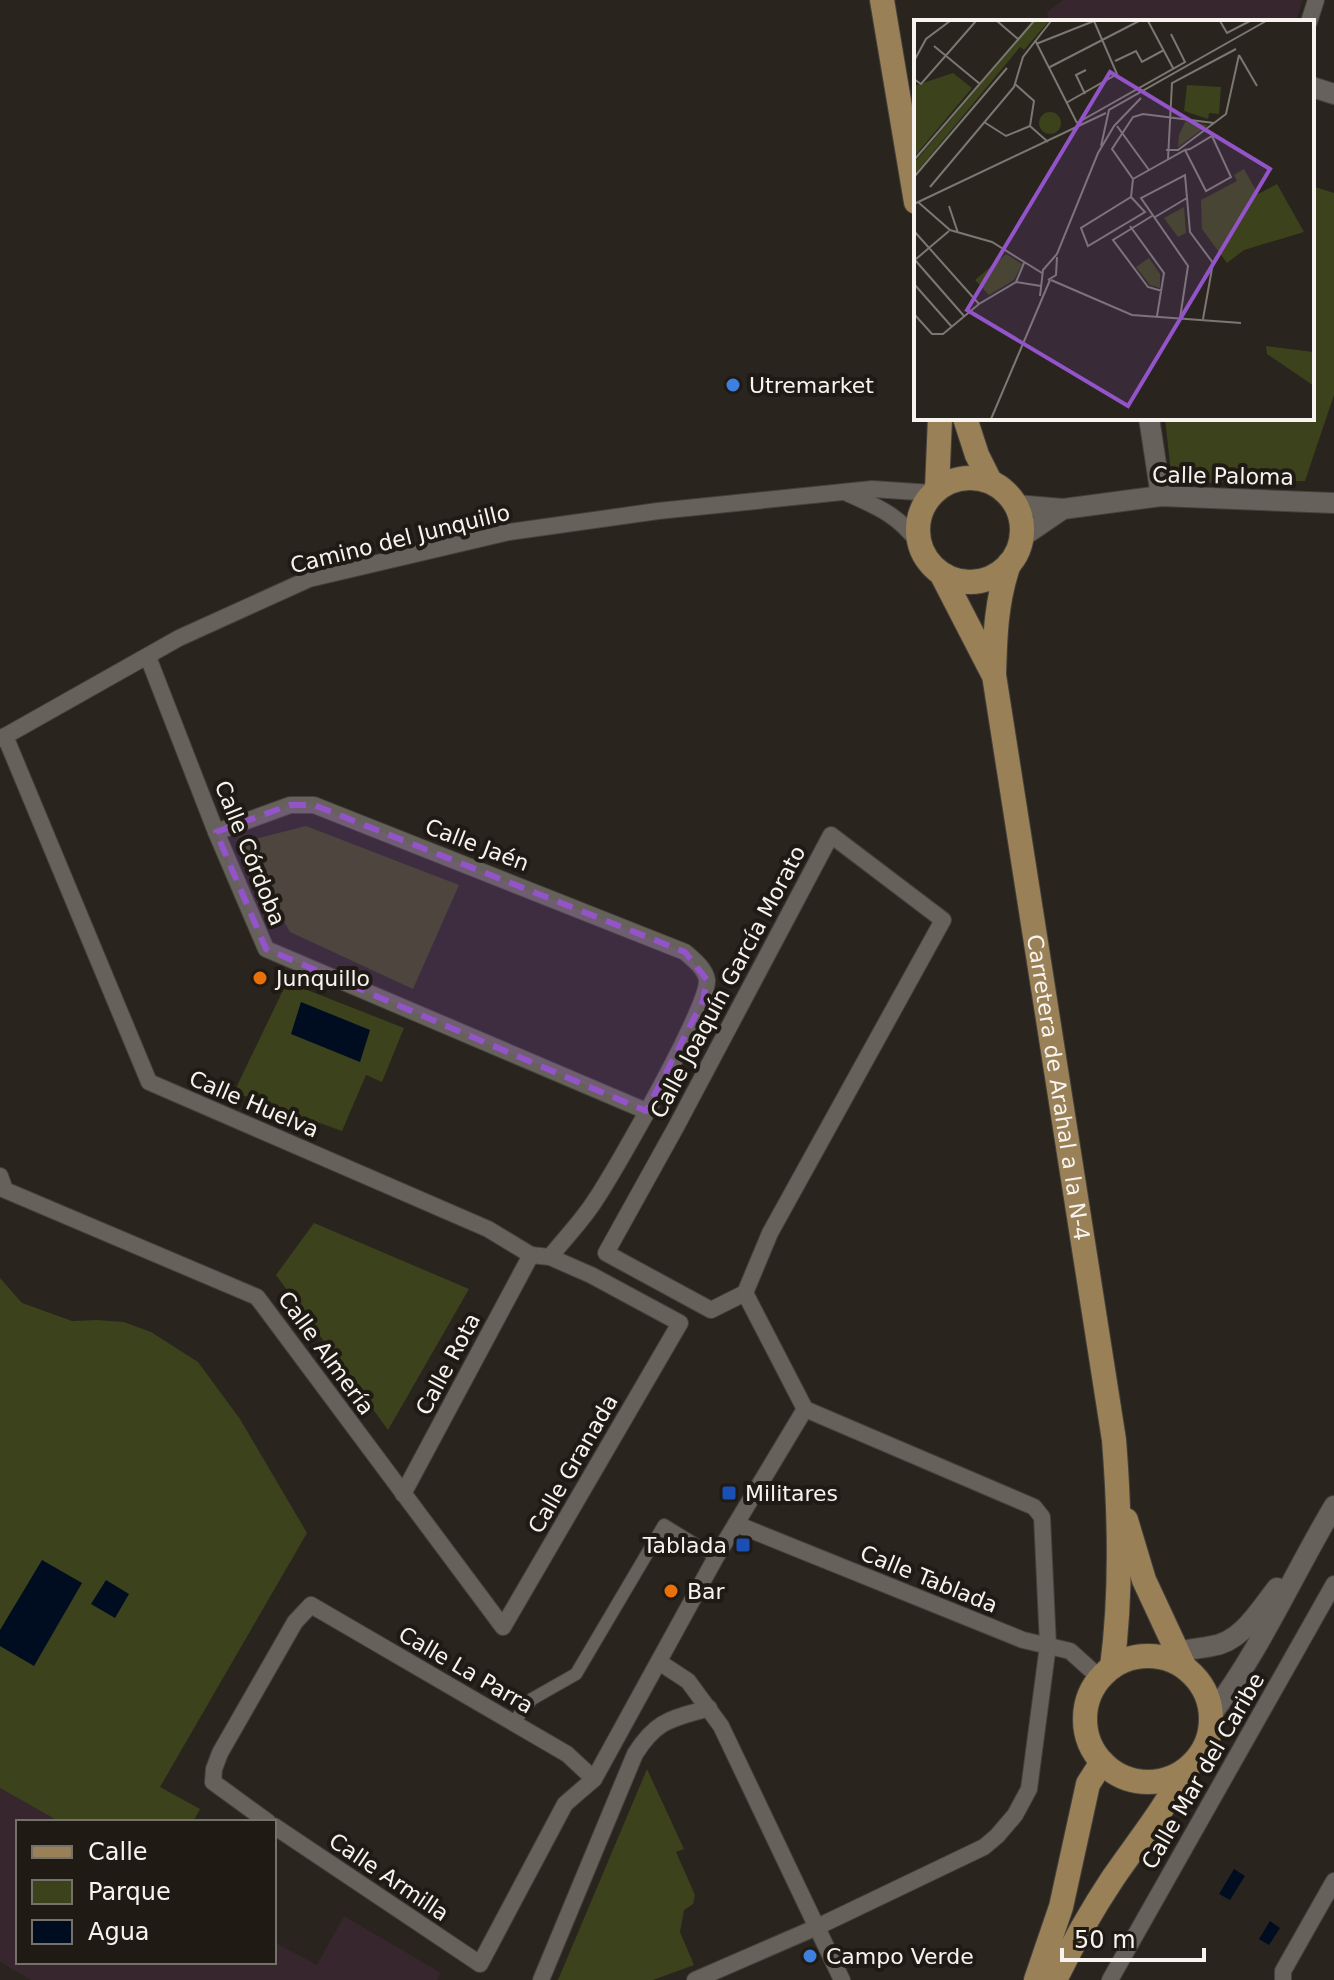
<svg xmlns="http://www.w3.org/2000/svg" width="1334" height="1980" font-family="'DejaVu Sans',sans-serif">
<rect width="100%" height="100%" fill="#29241e"/>
<!-- education -->
<g fill="#38262e">
<polygon points="1063,0 1303,0 1296,22 1049,22 1047,12"/>
<polygon points="0,1788 60,1822 18,1822 18,1962 274,1962 274,1942 317,1965 344,1916 441,1973 437,1980 31,1980 0,1962"/>
</g>
<!-- green -->
<g fill="#3b421c">
<polygon points="1312,186 1334,193 1334,395 1305,481 1172,483 1165,418 1312,418"/>
<polygon points="306,826 459,885 413,989 290,932 239,843"/>
<polygon points="287,982 404,1028 382,1082 366,1075 342,1131 234,1092"/>
<polygon points="314,1223 469,1289 388,1430 276,1275"/>
<polygon points="0,1278 22,1303 72,1321 97,1320 124,1322 151,1332 198,1362 240,1419 307,1533 160,1787 200,1809 193,1822 60,1822 0,1788"/>
<polygon points="647,1769 684,1849 676,1852 695,1895 693,1904 684,1910 680,1932 694,1965 653,1980 558,1980"/>
</g>
<!-- water -->
<g fill="#000d21">
<polygon points="301,1002 370,1030 360,1062 291,1034"/>
<polygon points="42,1560 82,1583 34,1666 0,1646 0,1630"/>
<polygon points="106,1580 129,1594 115,1618 91,1604"/>
<polygon points="1234,1869 1245,1876 1230,1900 1219,1894"/>
<polygon points="1270,1921 1280,1928 1269,1945 1259,1939"/>
</g>
<g fill="none" stroke-linecap="round" stroke-linejoin="round">
<defs>
<polyline id="pedestrian" points="513,1723 532,1699 576,1674 664,1525 716,1557"/>
<g id="minor">
<polyline points="1309,22 1316,0"/>
<path d="M847 493C878 507 898 515 919 543"/>
<polyline points="148,657 216,832 266,949 646,1111"/>
<polyline points="0,739 179,638 309,579 509,532 658,511 872,489 933,493"/>
<path d="M216 832 290 805H314L685 952C693 959 705 968 707 980 709 1007 616 1169 596 1199 583 1220 565 1238 550 1257"/>
<polygon points="831,835 943,920 770,1233 745,1293 711,1310 606,1253 676,1127"/>
<polyline points="0,1176 5,1190 257,1297 503,1627 680,1323 591,1275 550,1257 531,1255 488,1229 149,1082 5,736"/>
<polyline points="403,1494 531,1255"/>
<polyline points="736,1524 1023,1640 1070,1651 1100,1678"/>
<polyline points="659,1662 688,1681 721,1726 842,1980"/>
<polyline points="268,1822 213,1782 214,1769 220,1753 295,1622 311,1605 567,1754 594,1779"/>
<polyline points="274,1826 480,1964 565,1804 594,1779 716,1557 805,1409"/>
<path d="M541 1980 635 1754C657 1719 672 1719 709 1708"/>
<polyline points="695,1980 817,1927 984,1847 997,1836 1015,1815 1029,1789 1048,1645 1042,1517 1034,1507 805,1409 745,1293"/>
<polyline points="1110,1980 1334,1584"/>
<polyline points="1283,1980 1283,1971 1334,1881"/>
</g>
<g id="tertiary">
<polyline points="1312,87 1334,94"/>
<polyline points="1149,418 1161,496"/>
<polyline points="1016,505 1063,509 1161,496 1334,503"/>
<polyline points="1022,537 1063,509"/>
<path d="M1164 1658C1181 1648 1194 1650 1212 1646 1242 1642 1260 1609 1277 1588"/>
<path d="M1211 1715C1260 1651 1293 1575 1334 1506"/>
</g>
<g id="primary">
<polyline points="882,0 916,202"/>
<polyline points="965,418 977,455 990,481"/>
<circle cx="970" cy="530" r="52"/>
<polyline points="937,489 940,418"/>
<path id="s1" d="M1009 564C996 601 995 637 994 675L1114 1440C1120 1515 1122 1593 1112 1667"/>
<polyline points="942,575 992,672"/>
<polyline points="1126,1520 1144,1580 1184,1666"/>
<circle cx="1148" cy="1719" r="63"/>
<polyline points="1036,1980 1061,1907 1088,1784 1102,1762"/>
<path d="M1055 1980C1072 1945 1091 1911 1113 1878 1137 1843 1165 1809 1184 1771"/>
</g>
</defs>
<!-- pedestrian casing -->
<use href="#pedestrian" stroke="#44403b" stroke-width="14"/>
<!-- minor casing -->
<use href="#minor" stroke="#44403b" stroke-width="18"/>
<!-- tertiary casing -->
<use href="#tertiary" stroke="#44403b" stroke-width="22"/>
<!-- primary casing -->
<use href="#primary" stroke="#44403b" stroke-width="26"/>
<!-- pedestrian -->
<use href="#pedestrian" stroke="#66615a" stroke-width="12"/>
<!-- minor -->
<use href="#minor" stroke="#66615a" stroke-width="16"/>
<!-- tertiary -->
<use href="#tertiary" stroke="#66615a" stroke-width="20"/>
<!-- primary -->
<use href="#primary" stroke="#9a8056" stroke-width="24"/>
</g>
<!-- marked area -->
<path fill="#9454c9" fill-opacity="0.2" stroke="#9454c9" stroke-width="6" stroke-dasharray="16 10" stroke-linejoin="round" d="M290 805H314L685 952 707 980 703 1001 646 1111 266 949 216 832Z"/>
<!-- markers -->
<g fill="#3f7fe0" stroke="#1f1b14" stroke-width="3">
<circle cx="733" cy="385" r="8"/>
<circle cx="810" cy="1956" r="8"/>
</g>
<g fill="#e8710a" stroke="#1f1b14" stroke-width="3">
<circle cx="260" cy="978" r="8"/>
<circle cx="671" cy="1591" r="8"/>
</g>
<g fill="#1a4fb4" stroke="#1f1b14" stroke-width="3">
<rect x="721" y="1485" width="16" height="16" rx="4"/>
<rect x="735" y="1537" width="16" height="16" rx="4"/>
</g>
<g text-anchor="middle" dominant-baseline="central" stroke-width="8" stroke-linejoin="round" paint-order="stroke">
<!-- poi labels -->
<g font-size="22" fill="#f7f4f0" stroke="#1f1b14" text-anchor="start">
<text x="749" y="385">Utremarket</text>
<text x="276" y="978">Junquillo</text>
<text x="745" y="1493">Militares</text>
<text x="727" y="1545" text-anchor="end">Tablada</text>
<text x="687" y="1591">Bar</text>
<text x="826" y="1956">Campo Verde</text>
</g>
<!-- street labels -->
<g font-size="22" fill="#f7f4f0" stroke="#1f1b14">
<text transform="translate(1223 476) rotate(1)">Calle Paloma</text>
<text transform="translate(400 539) rotate(-14)">Camino del Junquillo</text>
<text transform="translate(477 845) rotate(21)">Calle Jaén</text>
<text transform="translate(250 853) rotate(68)">Calle Córdoba</text>
<text transform="translate(728 982) rotate(-62)">Calle Joaquín García Morato</text>
<text stroke="none"><textPath href="#s1" startOffset="530">Carretera de Arahal a la N-4</textPath></text>
<text transform="translate(254 1104) rotate(23)">Calle Huelva</text>
<text transform="translate(326 1353) rotate(54)">Calle Almería</text>
<text transform="translate(448 1364) rotate(-62)">Calle Rota</text>
<text transform="translate(573 1464) rotate(-60)">Calle Granada</text>
<text transform="translate(929 1579) rotate(22)">Calle Tablada</text>
<text transform="translate(466 1670) rotate(30)">Calle La Parra</text>
<text transform="translate(1203 1771) rotate(-60)">Calle Mar del Caribe</text>
<text transform="translate(389 1877) rotate(34)">Calle Armilla</text>
</g>
</g>
<!-- overview -->
<g transform="translate(914 20)">
<rect width="400" height="400" fill="#29241e"/>
<path d="M120 1H135L110 30 106 27 0 155V143ZM39 53 58 68 0 137V66ZM273 65 307 67 305 94 295 93 294 99 270 91ZM125 103a11 11 0 1 1 22 0a11 11 0 1 1-22 0ZM272 100 294 105 264 127 265 115ZM330 149 344 174 363 164 390 212 330 230 313 243 288 209 287 180 323 161 320 155ZM270 187 272 213 264 217 250 198ZM92 234 108 244 100 260 75 275 61 260ZM235 238 246 254V268L236 265 222 247ZM352 326 400 332V366L353 334Z" fill="#3b421c"/>
<path fill="none" stroke="#7b7772" stroke-width="2" d="M83 1 104 19M234 1 259 48M306 1 313 13 336 1M121 20 163 103M122 24 180 1M20 26 66 64M325 35 343 66M0 41 12 19 36 1M201 41 222 31 228 42 250 30M134 48 225 1M0 59 7 64 62 1M171 74 162 55 172 50M152 83 203 54 180 1M70 102 92 116 116 106 120 81 101 64M163 103 271 42 257 14M116 106 134 122M200 106 227 78M203 106 235 150M187 126 195 90 352 1M252 130H264L312 94 325 35M254 139 258 63 322 29M0 140 120 1M0 157 93 48M219 159 271 130 276 129 298 116 317 157 292 171 271 130M16 167 100 67 109 37 137 1M217 177 219 159 198 129 219 97 229 94 300 103M217 177 231 192 174 226 167 208ZM4 182 36 210 78 222 128 253M0 184 192 93M35 186 44 213M238 196 199 220 234 267 248 271M241 197 273 178M216 206 250 253 243 296M0 211 65 284M2 239 35 211M1 240 50 296M134 260 142 255 143 237M137 260 218 295 327 303M102 262 127 266M0 264 38 307M126 276 129 250 143 234 184 133 200 106M0 294 18 314H29L65 284 102 262 110 243M266 298 274 246 227 178 271 155 276 212 299 243 289 299M77 399 136 260"/>
<path fill="#9454c9" fill-opacity="0.15" stroke="#9454c9" stroke-width="4" d="M196 52 356 149 214 386 53 290Z"/>
<rect width="400" height="400" fill="none" stroke="#f7f4f0" stroke-width="4"/>
</g>
<!-- legend -->
<rect x="16" y="1820" width="260" height="144" fill="#1f1b14" stroke="#75726c" stroke-width="2"/>
<rect x="32" y="1846" width="40" height="12" fill="#9a8056" stroke="#75726c" stroke-width="2"/>
<text x="88" y="1860" font-size="24" fill="#f7f4f0">Calle</text>
<rect x="32" y="1880" width="40" height="24" fill="#3b421c" stroke="#75726c" stroke-width="2"/>
<text x="88" y="1900" font-size="24" fill="#f7f4f0">Parque</text>
<rect x="32" y="1920" width="40" height="24" fill="#000d21" stroke="#75726c" stroke-width="2"/>
<text x="88" y="1940" font-size="24" fill="#f7f4f0">Agua</text>
<!-- scale -->
<path d="M1062 1948v12h142v-12" fill="none" stroke="#f7f4f0" stroke-width="4"/>
<text x="1074" y="1948" font-size="24" fill="#f7f4f0" stroke="#1f1b14" stroke-width="6" paint-order="stroke">50 m</text>
</svg>
